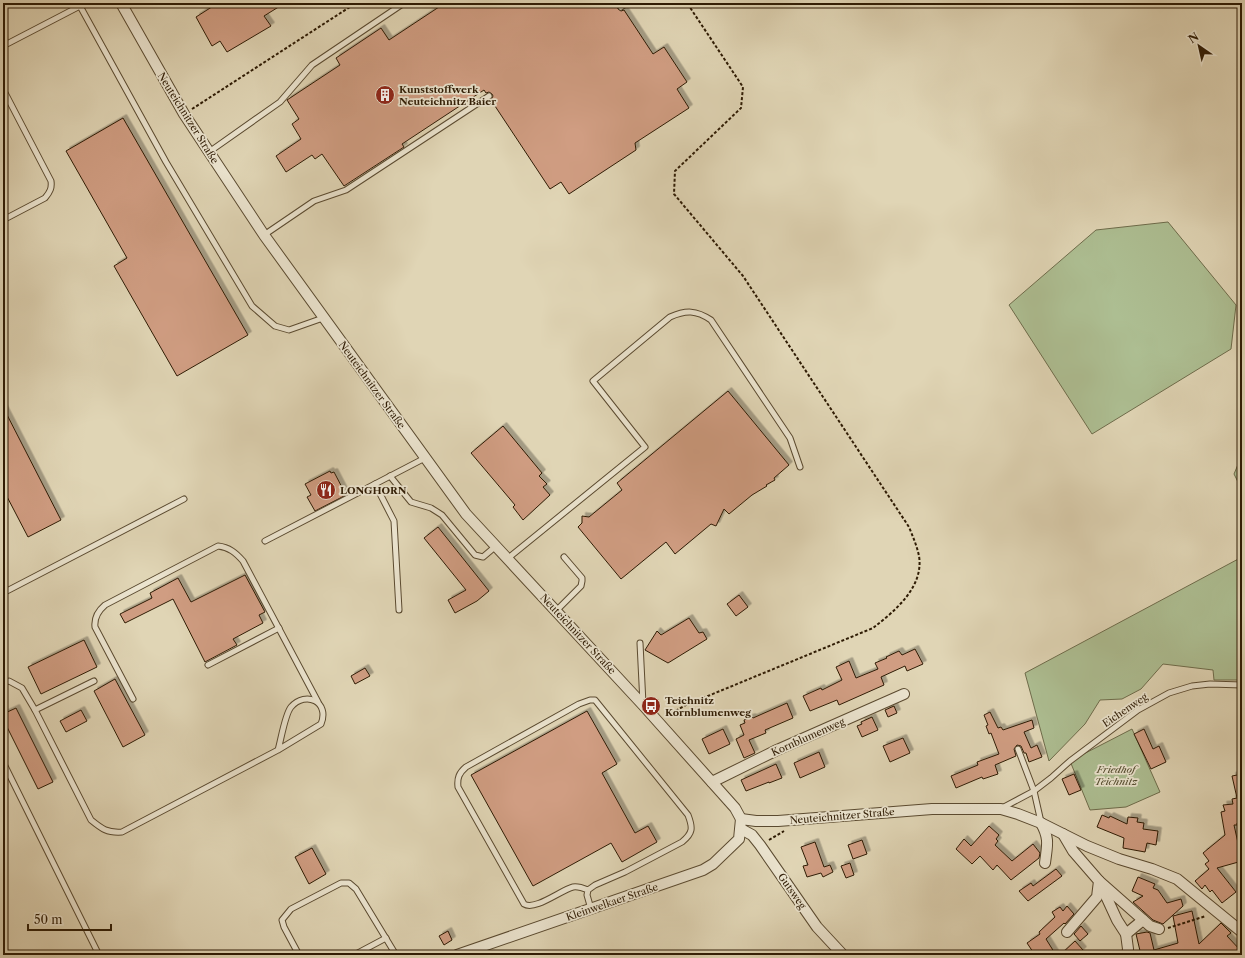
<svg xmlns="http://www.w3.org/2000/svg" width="1245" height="958" font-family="'Libre Caslon Text',serif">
<defs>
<filter id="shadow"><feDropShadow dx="3.5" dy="-3.5" stdDeviation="0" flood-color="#0004"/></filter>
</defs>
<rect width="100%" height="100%" fill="#e0d5b5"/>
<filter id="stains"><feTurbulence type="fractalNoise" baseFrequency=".005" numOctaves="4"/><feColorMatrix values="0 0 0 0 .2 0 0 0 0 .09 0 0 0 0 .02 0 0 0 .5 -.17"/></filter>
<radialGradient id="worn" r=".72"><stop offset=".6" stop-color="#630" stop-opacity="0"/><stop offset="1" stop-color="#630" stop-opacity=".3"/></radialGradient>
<!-- green -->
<g fill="#adbe92" stroke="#6e6c4b">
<polygon points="1168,222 1236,305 1231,349 1092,434 1009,305 1096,230"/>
<polygon points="1242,455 1242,490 1234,474"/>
<polygon points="1242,557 1242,680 1214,680 1213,670 1163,664 1141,689 1122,699 1100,700 1085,724 1049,761 1025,673"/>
<polygon points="1132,729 1160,792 1126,807 1090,810 1070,761"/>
</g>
<!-- building -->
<g fill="#d09d82" stroke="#2e1b04" filter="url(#shadow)">
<polygon points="218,3 285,3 264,16 271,26 227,52 220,41 212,46 196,17"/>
<polygon points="445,3 620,3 617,6 618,9 621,11 624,10 653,54 664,47 687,82 677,89 689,108 635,143 636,150 569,194 561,182 550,189 491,100 493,96 492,94 489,92 486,93 484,90 402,144 404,147 344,186 322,154 315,159 312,155 286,172 276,156 301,139 292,124 299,119 287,100 340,65 336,58 381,28 389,40"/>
<polygon points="123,118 248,335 177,376 114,266 127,258 66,151"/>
<polygon points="728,391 789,465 774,478 775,480 766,485 767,486 752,495 729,514 724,509 716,526 711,524 675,554 666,542 621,579 578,527 582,523 582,516 589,517 622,490 617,483"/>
<polygon points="3,407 61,520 28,537 3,489"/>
<polygon points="503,426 542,473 539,476 547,484 543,487 550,495 523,520 513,507 515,505 471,453"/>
<polygon points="330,471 331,473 334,472 346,495 315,511 307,497 311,495 305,484"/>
<polygon points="438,527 489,591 477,601 455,613 448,600 466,590 424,538"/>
<polygon points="245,575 265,612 259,615 263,623 233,639 237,645 205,662 173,599 125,623 120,614 152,598 150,593 178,578 191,602"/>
<polygon points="739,595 748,607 736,616 727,604"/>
<polygon points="689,618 699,633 703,632 707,639 668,663 645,650 657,631 661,635"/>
<polygon points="84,640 97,667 41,694 28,667"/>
<polygon points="915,649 923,664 907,671 905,666 881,677 884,685 839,705 837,700 810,711 803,696 821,688 822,690 842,680 836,667 849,661 856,678 878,669 875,663 887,658 886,657 899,651 902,655"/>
<polygon points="365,668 370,676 355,684 351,676"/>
<polygon points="115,679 145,735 123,747 94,691"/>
<polygon points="787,703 793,718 765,730 766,733 749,740 755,753 744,758 736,739 744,735 740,725 745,723 744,720 752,717 753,718"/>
<polygon points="894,706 897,713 888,717 885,710"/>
<polygon points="16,708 53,782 38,789 3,719 3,714"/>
<polygon points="81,710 87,721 66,732 60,721"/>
<polygon points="587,711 617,764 602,773 635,833 648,826 657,842 622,862 611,843 533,886 471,775"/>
<polygon points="990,712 998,728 1001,727 1003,730 1032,720 1034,728 1024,732 1031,748 1037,745 1042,757 1029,762 1026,753 1024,753 1021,746 1017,745 1014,749 1016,756 995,765 998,774 983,779 982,777 956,788 951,776 978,765 977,762 999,754 991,733 989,734 986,726 988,725 984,715"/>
<polygon points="872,717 878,730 862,737 857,726 862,724 861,722"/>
<polygon points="723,729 730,744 709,754 702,739"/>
<polygon points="1144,729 1153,749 1159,746 1166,762 1151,769 1134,734"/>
<polygon points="903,738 910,753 890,762 883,746"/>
<polygon points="819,752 825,767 800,778 794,763"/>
<polygon points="776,764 782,778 769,783 769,782 746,791 741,780"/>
<polygon points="1074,774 1081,790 1069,795 1062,779"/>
<polygon points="1242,774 1242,821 1237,823 1237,825 1234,825 1242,861 1217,868 1236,892 1222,903 1212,890 1210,892 1205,885 1202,889 1195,881 1209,869 1205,864 1209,861 1203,853 1225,835 1221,812 1225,811 1223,805 1233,804 1232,799 1237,798 1232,776"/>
<polygon points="1102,815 1109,818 1110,816 1127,824 1128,817 1138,818 1137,822 1144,823 1143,829 1158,831 1156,845 1147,843 1145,852 1123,848 1124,838 1097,827"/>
<polygon points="989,826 999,835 996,839 998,841 995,845 1012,861 1033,844 1040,853 1039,858 1011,880 997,865 993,870 980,856 972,864 956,849 964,839 971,846"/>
<polygon points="862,840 867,854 853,859 848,845"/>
<polygon points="815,842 824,867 830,865 833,872 823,877 821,873 807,877 803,866 808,865 801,847"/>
<polygon points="312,848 326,874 309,884 295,857"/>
<polygon points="850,863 854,875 846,878 841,866"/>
<polygon points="1056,869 1062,876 1028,901 1019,891 1031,883 1033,886"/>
<polygon points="1138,877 1155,884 1153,888 1158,890 1167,903 1181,899 1183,906 1163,924 1153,920 1133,902 1143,896 1132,891"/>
<polygon points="1067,906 1074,914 1065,924 1064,923 1046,939 1056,955 1035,955 1027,943 1040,934 1039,932 1055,917 1052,912 1060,907 1063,911"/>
<polygon points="1192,911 1199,944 1221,923 1231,933 1227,936 1242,952 1242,955 1141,955 1136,934 1147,932 1150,933 1154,950 1178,943 1173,916"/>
<polygon points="1081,926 1088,934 1080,941 1074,934"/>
<polygon points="448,931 452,940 444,945 439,936"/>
<polygon points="1075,941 1083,950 1078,955 1060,955"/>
</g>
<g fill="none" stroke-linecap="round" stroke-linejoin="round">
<defs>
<g id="service">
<polyline points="621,7 627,3"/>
<polyline points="3,46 80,6 166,162 252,306 275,326 289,330 323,318"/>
<path d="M3 89 51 181C52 188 50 192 45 198L3 220"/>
<polyline points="209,152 280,102 312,65 404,3"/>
<polyline points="264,235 314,201 346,190 489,96"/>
<polyline points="390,476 411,502 431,508 442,515 475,555 483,557 496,546"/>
<polyline points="265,541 375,484"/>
<path d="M507 559 645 447 593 381 670 317C686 310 696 310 711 320L790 438 800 467"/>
<polyline points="3,593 184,499"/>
<polyline points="399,610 394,521 375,484 425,458"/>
<polyline points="556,611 581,586 582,581 582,578 564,557"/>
<polyline points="640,643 643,704"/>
<polyline points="208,665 279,628"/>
<path d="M3 683 9 681 22 688 35 710 91 820C102 829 107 833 122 832L278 750 321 724C330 702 306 690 291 707 285 714 281 740 278 750"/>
<path d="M133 699 95 627C94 618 98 611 105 605L218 546C229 547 236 553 243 561L318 702"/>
<polyline points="35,710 94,681"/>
<polyline points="1018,749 1034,791 1041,822"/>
<polyline points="3,762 99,955"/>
<polyline points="1002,808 1034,791 1051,778 1070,761 1138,710 1169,693 1192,686 1210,684 1242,685"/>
<path d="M588 890C583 888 578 886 573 887 561 890 535 911 524 904L458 787C457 778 459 773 466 767L579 704 590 700H595L688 815C693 828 693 833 682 842L625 872 595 885 588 890 587 895 591 909"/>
<polyline points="299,955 284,927 282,920 291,909 341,883 349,883 356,889 396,955"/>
<polyline points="354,955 386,938"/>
</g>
<g id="minor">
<polyline points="121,3 184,114 264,235 466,514 643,705 735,808 741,819"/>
<polyline points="712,782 777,750 904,694"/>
<polyline points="741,819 756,821 778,821 932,809 1001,809 1018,814 1041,823 1087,846 1119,859 1152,869 1177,879 1242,932"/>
<path d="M1041 823C1050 839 1047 846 1045 863"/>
<polyline points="741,829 752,835 760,845 817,927 843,955"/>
<polyline points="1063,834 1073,851 1099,881 1097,897 1067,932"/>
<polyline points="1126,934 1143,920"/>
<polyline points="457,955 703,870 713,864 739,839 741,819"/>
<polyline points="1127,955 1128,949 1126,934 1117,920 1099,881 1150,926 1159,929"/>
</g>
</defs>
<!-- service casing -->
<use href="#service" stroke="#5a4a30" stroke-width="7"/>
<!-- minor casing -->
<use href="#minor" stroke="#5a4a30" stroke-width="12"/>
<!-- path -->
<g stroke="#2e1b04" stroke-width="2" stroke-dasharray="3 2" stroke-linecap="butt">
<polyline points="192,109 356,3"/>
<path d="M667 716 686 705 873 628C895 611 924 587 919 556 917 546 913 537 909 527L743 276 674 194 675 171 741 108 743 87 687 3"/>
<polyline points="769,840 784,831"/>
<polyline points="1168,928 1206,916"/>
</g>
<!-- service -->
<use href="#service" stroke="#ebe4cf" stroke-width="5"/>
<!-- minor -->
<use href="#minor" stroke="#ebe4cf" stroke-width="10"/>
</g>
<!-- icons -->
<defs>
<symbol id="building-disc" viewBox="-11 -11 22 22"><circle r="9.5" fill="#8f2418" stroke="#ebe4cf"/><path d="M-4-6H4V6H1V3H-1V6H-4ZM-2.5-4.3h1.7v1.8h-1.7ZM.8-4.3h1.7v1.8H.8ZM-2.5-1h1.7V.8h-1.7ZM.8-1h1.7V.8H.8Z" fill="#fff"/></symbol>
<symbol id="restaurant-disc" viewBox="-11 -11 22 22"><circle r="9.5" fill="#8f2418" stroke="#ebe4cf"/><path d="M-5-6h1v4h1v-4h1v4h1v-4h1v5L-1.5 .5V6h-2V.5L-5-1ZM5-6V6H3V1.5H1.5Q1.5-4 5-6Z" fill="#fff"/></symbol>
<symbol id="bus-disc" viewBox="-11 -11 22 22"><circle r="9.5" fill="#8f2418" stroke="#ebe4cf"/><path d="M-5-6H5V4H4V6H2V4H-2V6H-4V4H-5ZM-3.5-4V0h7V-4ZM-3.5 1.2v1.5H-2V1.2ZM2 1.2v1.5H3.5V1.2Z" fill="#fff"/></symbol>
</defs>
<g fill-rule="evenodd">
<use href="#building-disc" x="374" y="84" width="22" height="22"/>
<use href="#restaurant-disc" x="315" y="479" width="22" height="22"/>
<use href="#bus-disc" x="640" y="695" width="22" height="22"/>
</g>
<g text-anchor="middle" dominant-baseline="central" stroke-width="3.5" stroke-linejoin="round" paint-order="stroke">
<!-- poi labels -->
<g font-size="10" font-weight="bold" fill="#2e1b04" stroke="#ebe4cf" text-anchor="start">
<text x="399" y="89">Kunststoffwerk<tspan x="399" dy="12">Neuteichnitz Baier</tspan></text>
<text x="340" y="490">LONGHORN</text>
<text x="665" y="700">Teichnitz<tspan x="665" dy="12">Kornblumenweg</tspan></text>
</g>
<!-- street labels -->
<g font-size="10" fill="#2e1b04" stroke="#ebe4cf">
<text transform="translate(188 118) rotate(58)">Neuteichnitzer Straße</text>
<text transform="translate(372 385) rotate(54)">Neuteichnitzer Straße</text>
<text transform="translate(578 634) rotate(47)">Neuteichnitzer Straße</text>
<text transform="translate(1125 710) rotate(-34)">Eichenweg</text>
<text transform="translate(808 737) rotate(-24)">Kornblumenweg</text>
<text transform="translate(842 816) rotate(-5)">Neuteichnitzer Straße</text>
<text transform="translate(792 891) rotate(55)">Gutsweg</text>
<text transform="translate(612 902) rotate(-19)">Kleinwelkaer Straße</text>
</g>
<!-- park labels -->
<g font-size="10" font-style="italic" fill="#544c2f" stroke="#ebe4cf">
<text x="1116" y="769">Friedhof<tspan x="1116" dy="12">Teichnitz</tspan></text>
</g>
</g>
<!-- margin -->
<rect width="1245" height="958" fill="none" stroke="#e0d5b5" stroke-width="16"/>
<rect x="4" y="4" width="1237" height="950" fill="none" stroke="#2e1b04" stroke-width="2"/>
<rect x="8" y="8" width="1229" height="942" fill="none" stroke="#2e1b04"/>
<!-- north arrow -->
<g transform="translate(1199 46) rotate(326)" stroke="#ebe4cf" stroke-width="3" paint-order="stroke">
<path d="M0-3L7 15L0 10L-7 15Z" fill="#2e1b04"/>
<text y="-6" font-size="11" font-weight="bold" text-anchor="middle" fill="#2e1b04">N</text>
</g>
<!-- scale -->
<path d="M28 924v6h83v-6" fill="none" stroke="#2e1b04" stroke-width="2"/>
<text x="34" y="924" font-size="12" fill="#2e1b04" stroke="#ebe4cf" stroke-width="3" paint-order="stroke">50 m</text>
<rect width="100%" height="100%" filter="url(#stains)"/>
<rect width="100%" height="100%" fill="url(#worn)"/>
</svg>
